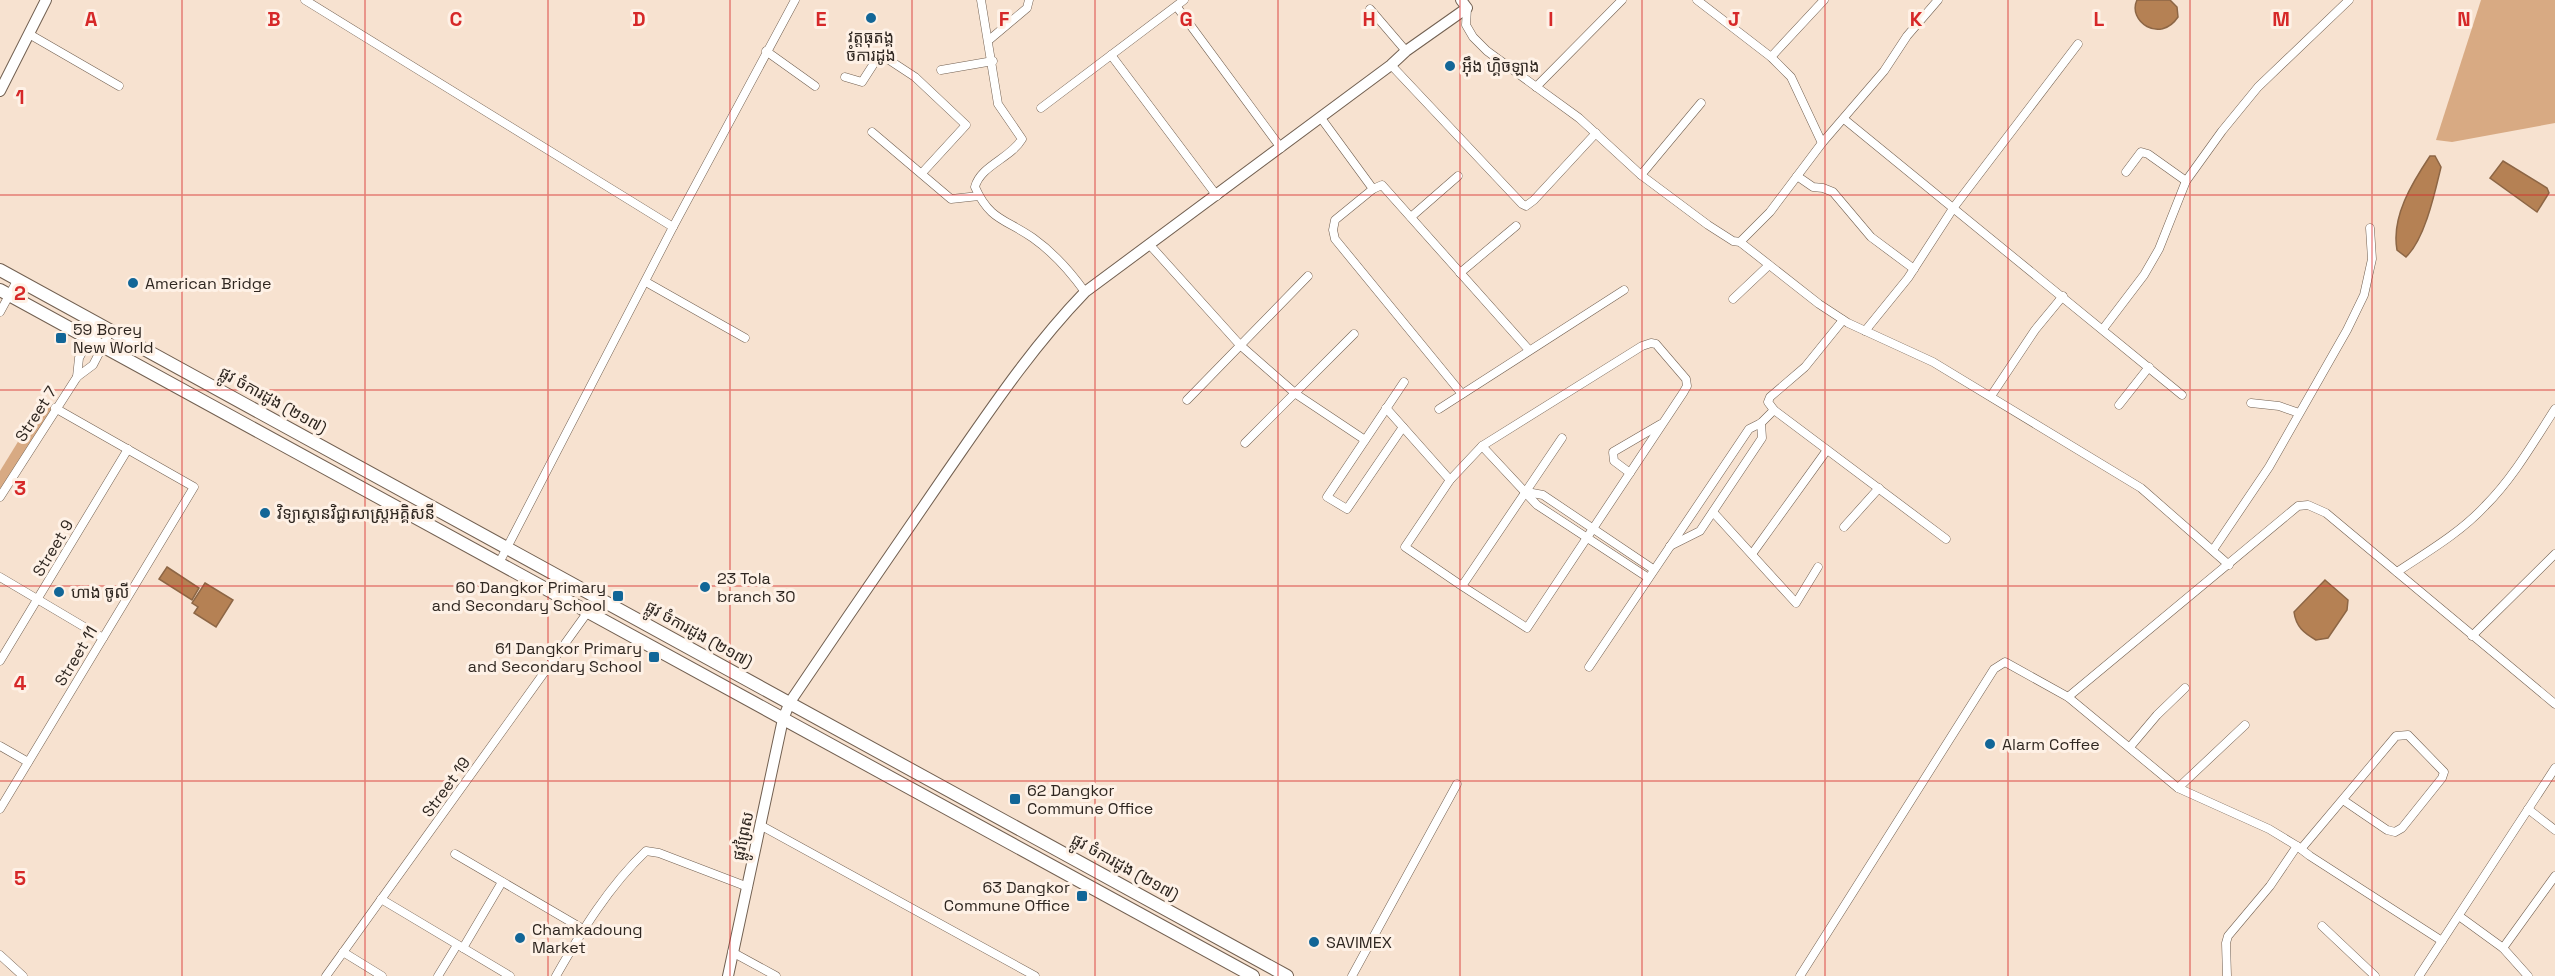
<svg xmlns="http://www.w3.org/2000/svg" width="2555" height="976" font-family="'Space Grotesk','Noto Sans Khmer',sans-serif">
<rect width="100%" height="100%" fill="#f7e2d0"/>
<!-- green -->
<g fill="#d8aa83">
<polygon points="2481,0 2555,0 2555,123 2452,142 2436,140"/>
<polygon points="43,401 55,408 0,497 0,471"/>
</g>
<!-- water -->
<g fill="#b58154" stroke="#8d6645" stroke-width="1.5">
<path d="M2137 0H2170L2177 7 2178 17C2160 44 2127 21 2137 0Z"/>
<path d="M2430 156H2435L2441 167C2435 192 2425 239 2406 257L2397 250C2391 217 2412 183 2430 156Z"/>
<polygon points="2503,161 2547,188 2549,193 2537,212 2490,178"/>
<polygon points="167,567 199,588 192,600 159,579"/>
<path d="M2325 580 2348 600 2347 610 2328 638 2316 640C2304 633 2296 627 2294 612Z"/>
<polygon points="205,583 233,600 216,627 194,613 198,607 192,603"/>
</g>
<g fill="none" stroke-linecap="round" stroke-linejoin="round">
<defs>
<g id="street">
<polyline points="305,0 673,227"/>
<path d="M981 0 998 104 1022 139C1011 158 980 166 975 187 990 221 1006 219 1033 238 1054 253 1070 271 1085 292"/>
<polyline points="1697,0 1771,57 1791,77 1822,143"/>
<polyline points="1177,7 1281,148"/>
<polyline points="1467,8 1466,25 1473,37 1487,51 1579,118 1641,175 1708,225 1733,241 1740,242 1819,304 1848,323 1933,362 2141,488 2229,565"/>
<polyline points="1370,9 1406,51"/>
<polyline points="29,34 119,86"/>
<polyline points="989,40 1027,8 1029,0"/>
<polyline points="766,51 815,86"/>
<polyline points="1111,55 1217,196"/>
<polyline points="1771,57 1824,0"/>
<polyline points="1391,65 1522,204 1526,206 1534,200 1596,133"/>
<polyline points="941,70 993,61"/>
<polyline points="845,77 862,82 880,54 915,77 966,125 922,173"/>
<polyline points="1536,87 1622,0"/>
<polyline points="1041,108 1184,0"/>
<polyline points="1321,118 1373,189 1382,185 1529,350"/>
<polyline points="1844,119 2182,395"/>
<polyline points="872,132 951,199 979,196"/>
<polyline points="2126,172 2141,152 2148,154 2186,181"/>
<polyline points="1641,175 1701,103"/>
<polyline points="1797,176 1813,187 1823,188 1833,192 1871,237 1914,269"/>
<polyline points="1373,189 1335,220 1333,230 1335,239 1462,394"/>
<polyline points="1411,217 1458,176"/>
<polyline points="1740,242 1770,212 1822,143 1884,71 1907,36 1938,0"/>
<polyline points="1149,244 1240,345 1296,394 1365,440"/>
<polyline points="1460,273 1516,226"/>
<polyline points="646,282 745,338"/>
<polyline points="1733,299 1769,265"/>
<polyline points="0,312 18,279"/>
<polyline points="1843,320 1805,367 1770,397 1768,402 1774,410 1946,539"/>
<polyline points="2103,329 2144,275 2159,249 2186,181 2222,131 2258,87 2349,0"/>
<polyline points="1865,331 1908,278 1954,207 2078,44"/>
<polyline points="77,377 79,358 98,323"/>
<polyline points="1991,396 2035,330 2063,296"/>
<polyline points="1187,400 1308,276"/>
<polyline points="2251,403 2279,406 2299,413"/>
<polyline points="2119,405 2149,367"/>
<polyline points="1386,408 1450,480"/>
<polyline points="1439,409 1624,290"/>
<polyline points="1403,427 1347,509 1327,497 1404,382"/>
<polyline points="1245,443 1354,334"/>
<polyline points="1482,446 1537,505 1647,577"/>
<polyline points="1630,473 1614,461 1613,452 1661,424"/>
<polyline points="1527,492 1543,495 1653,569"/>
<polyline points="0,497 77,377 93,365 111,330"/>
<polyline points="1713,512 1796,603 1818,567"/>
<polyline points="1844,527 1879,488"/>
<polyline points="1670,546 1700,531 1762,438 1761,423"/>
<polyline points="2213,550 2269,467 2347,330 2364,295 2372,259 2370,228"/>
<polyline points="1752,554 1827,450"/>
<polyline points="499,563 673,227 795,0"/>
<path d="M2397 572C2427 552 2460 533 2485 506 2513 478 2533 443 2555 409"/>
<polyline points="0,577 103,638"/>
<polyline points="1462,586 1527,628 1683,393 1687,386 1686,379 1656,344 1651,343 1642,346 1482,446 1450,480 1405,547 1462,586 1562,438"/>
<polyline points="2472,636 2555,554"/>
<polyline points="0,661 128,449"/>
<polyline points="1589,667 1749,429 1761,423 1774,410"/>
<polyline points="2068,697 2298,506 2308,505 2326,513 2555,704"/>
<polyline points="0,746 28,762"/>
<polyline points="2130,747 2157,715 2185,688"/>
<polyline points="2178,788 2245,725"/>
<polyline points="0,809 194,487 55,408"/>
<polyline points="2528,809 2555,830"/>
<polyline points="760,825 1035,976"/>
<polyline points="2301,849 2396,736 2408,735 2444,772 2442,778 2402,828 2395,832 2387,830 2343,800"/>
<polyline points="455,854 583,929"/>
<polyline points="381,899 510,976"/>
<polyline points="2459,916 2503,948 2528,976"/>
<polyline points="2322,926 2375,976"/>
<polyline points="463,948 502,882"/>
<polyline points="2503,948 2555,876"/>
<polyline points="343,952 382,976"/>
<polyline points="732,952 776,976"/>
<polyline points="0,955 23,976"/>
<polyline points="326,976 587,613"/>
<polyline points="438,976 457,945"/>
<path d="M556 976C581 932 609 886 646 851L659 853 748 887"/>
<polyline points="1352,976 1457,784"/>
<polyline points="1800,976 1994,669 2005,662 2068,697 2178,788 2269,829 2297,846 2310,856 2442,941"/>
<polyline points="2227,976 2226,943 2228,936 2270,886 2297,846"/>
<polyline points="2419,976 2555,768"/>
</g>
<g id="secondary">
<polyline points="0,91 46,0"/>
<path d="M728 976 783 719 790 702C842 625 894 549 947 472 990 410 1032 347 1085 292L1391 65 1406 51 1467 8 1461 0"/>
</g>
<g id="primary">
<polyline points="0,270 1287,976"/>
<polyline points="0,290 1253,976"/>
</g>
</defs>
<!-- street casing -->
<use href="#street" stroke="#726051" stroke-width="9"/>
<!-- secondary casing -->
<use href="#secondary" stroke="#726051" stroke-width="12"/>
<!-- primary casing -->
<use href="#primary" stroke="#726051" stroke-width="14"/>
<!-- street -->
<use href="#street" stroke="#fff" stroke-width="8"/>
<!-- secondary -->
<use href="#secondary" stroke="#fff" stroke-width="10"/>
<!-- primary -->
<use href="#primary" stroke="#fff" stroke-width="12"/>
</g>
<!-- grid -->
<path fill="none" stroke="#d62828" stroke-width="1.5" stroke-opacity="0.55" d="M182 0V976M365 0V976M548 0V976M730 0V976M912 0V976M1095 0V976M1278 0V976M1460 0V976M1642 0V976M1825 0V976M2008 0V976M2190 0V976M2372 0V976M0 195H2555M0 390H2555M0 586H2555M0 781H2555"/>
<!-- markers -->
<g fill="#126697" stroke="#fef1e6" stroke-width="2">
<circle cx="871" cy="18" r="6"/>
<circle cx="1450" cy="66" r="6"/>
<circle cx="133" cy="283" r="6"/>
<rect x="55" y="332" width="12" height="12" rx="3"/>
<circle cx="265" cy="513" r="6"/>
<circle cx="705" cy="587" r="6"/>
<circle cx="59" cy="592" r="6"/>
<rect x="612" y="590" width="12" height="12" rx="3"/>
<rect x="648" y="651" width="12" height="12" rx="3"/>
<circle cx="1990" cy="744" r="6"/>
<rect x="1009" y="793" width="12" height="12" rx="3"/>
<rect x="1076" y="890" width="12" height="12" rx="3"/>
<circle cx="520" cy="938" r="6"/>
<circle cx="1314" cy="942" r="6"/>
</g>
<g text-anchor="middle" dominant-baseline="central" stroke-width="6" stroke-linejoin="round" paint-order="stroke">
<!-- poi labels -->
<g font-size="16" fill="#2f2721" stroke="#fef1e6" text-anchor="start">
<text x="871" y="37" text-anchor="middle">វត្តធុតង្គ<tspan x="871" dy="18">ចំការដូង</tspan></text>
<text x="1462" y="66">អ៊ឹង ហ្គិចឡាង</text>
<text x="145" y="283">American Bridge</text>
<text x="73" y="329">59 Borey<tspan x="73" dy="18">New World</tspan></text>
<text x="277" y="513">វិទ្យាស្ថានវិជ្ជាសាស្រ្តអគ្គិសនី</text>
<text x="717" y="578">23 Tola<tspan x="717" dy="18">branch 30</tspan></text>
<text x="606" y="587" text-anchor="end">60 Dangkor Primary<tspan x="606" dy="18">and Secondary School</tspan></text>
<text x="71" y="592">ហាង ចូលី</text>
<text x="642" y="648" text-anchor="end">61 Dangkor Primary<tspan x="642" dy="18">and Secondary School</tspan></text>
<text x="2002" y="744">Alarm Coffee</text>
<text x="1027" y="790">62 Dangkor<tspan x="1027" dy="18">Commune Office</tspan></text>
<text x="1070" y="887" text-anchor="end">63 Dangkor<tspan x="1070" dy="18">Commune Office</tspan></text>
<text x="532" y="929">Chamkadoung<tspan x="532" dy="18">Market</tspan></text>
<text x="1326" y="942">SAVIMEX</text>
</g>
<!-- street labels -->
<g font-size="16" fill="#2f2721" stroke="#fef1e6">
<text transform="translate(273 400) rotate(29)">ផ្លូវ ចំការដូង (២១៧)</text>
<text transform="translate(36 414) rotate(-57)">Street 7</text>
<text transform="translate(53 548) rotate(-59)">Street 9</text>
<text transform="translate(699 634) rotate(29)">ផ្លូវ ចំការដូង (២១៧)</text>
<text transform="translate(76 656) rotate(-59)">Street 11</text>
<text transform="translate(446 787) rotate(-54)">Street 19</text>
<text transform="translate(743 836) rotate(-78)">ផ្លូវព្រៃស</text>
<text transform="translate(1125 867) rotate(29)">ផ្លូវ ចំការដូង (២១៧)</text>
</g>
</g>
<g font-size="20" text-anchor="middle" font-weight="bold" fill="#d62828" stroke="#fef1e6" stroke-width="6" stroke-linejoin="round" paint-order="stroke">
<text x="91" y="26">A</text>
<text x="274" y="26">B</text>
<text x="456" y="26">C</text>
<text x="639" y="26">D</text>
<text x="821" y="26">E</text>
<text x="1004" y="26">F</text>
<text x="1186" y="26">G</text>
<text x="1369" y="26">H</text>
<text x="1551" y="26">I</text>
<text x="1734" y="26">J</text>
<text x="1916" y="26">K</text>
<text x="2099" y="26">L</text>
<text x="2281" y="26">M</text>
<text x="2464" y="26">N</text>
<text x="20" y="104">1</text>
<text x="20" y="300">2</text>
<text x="20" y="495">3</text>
<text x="20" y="690">4</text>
<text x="20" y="885">5</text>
</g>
</svg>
